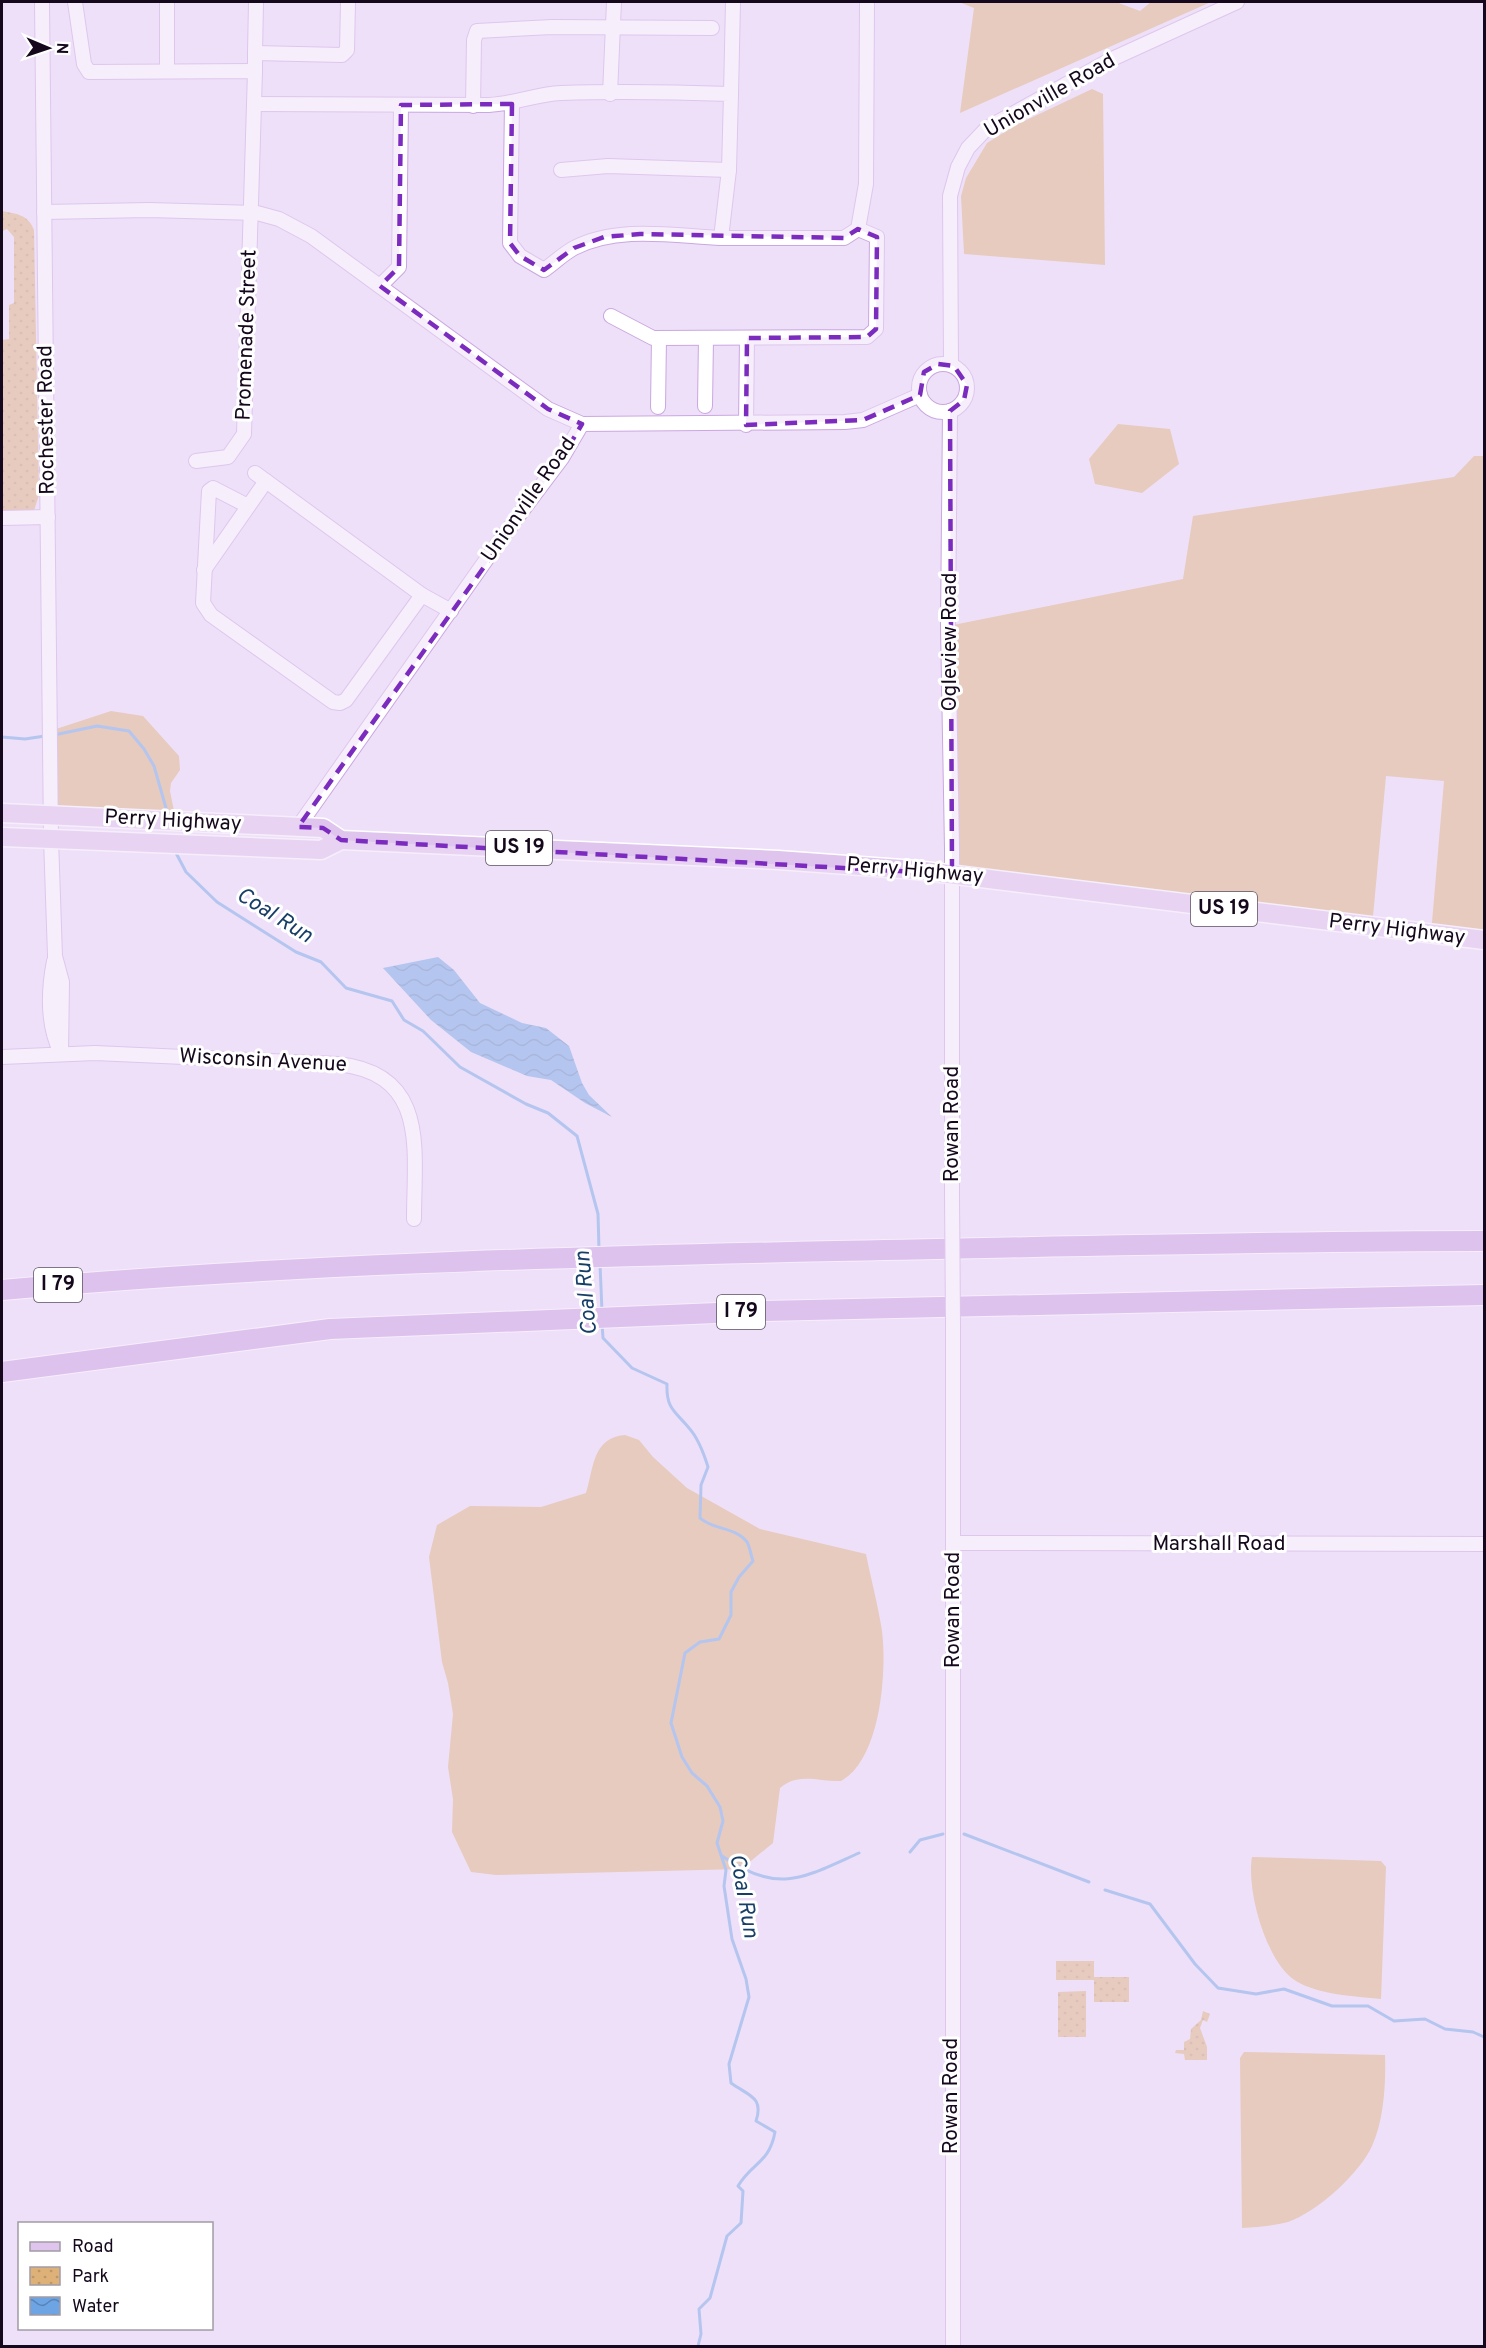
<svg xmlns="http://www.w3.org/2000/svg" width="1486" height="2348" font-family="Overpass,sans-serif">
<defs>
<pattern id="park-dots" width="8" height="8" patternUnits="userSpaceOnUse" patternTransform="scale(1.5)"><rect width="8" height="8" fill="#deb179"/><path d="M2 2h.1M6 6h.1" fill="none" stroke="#be9768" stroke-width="1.8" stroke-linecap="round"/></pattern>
<pattern id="water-waves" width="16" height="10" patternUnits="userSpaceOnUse" patternTransform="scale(1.5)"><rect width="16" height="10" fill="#6da5e4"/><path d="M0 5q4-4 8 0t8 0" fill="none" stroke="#5884b8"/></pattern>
</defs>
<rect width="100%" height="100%" fill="#eee0f8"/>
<!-- grass -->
<g fill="#deb179">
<polygon points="959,2 1116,2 1140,11 1151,2 1211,2 960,113 974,8"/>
<polygon points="1092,89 1103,94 1105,265 964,254 961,196 966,178 987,143 1014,126"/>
<polygon points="1118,424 1170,429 1179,464 1142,493 1095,484 1089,459"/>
<polygon points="1474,456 1484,456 1484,940 1431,934 1444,781 1386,776 1372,927 952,874 948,626 1183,579 1193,516 1454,477"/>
<polygon points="111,711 143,716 179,756 180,770 171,783 170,791 176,821 51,816 50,731"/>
<path d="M625 1435 639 1440 653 1457 687 1488 760 1529 866 1554C871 1579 878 1605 882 1631 887 1671 881 1759 841 1781 819 1782 799 1772 780 1788L773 1843 741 1869 496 1875 471 1872 452 1832 453 1799 448 1767 453 1714 448 1683 442 1662 429 1557 437 1525 470 1506 541 1507 586 1493C594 1468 592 1438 625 1435Z"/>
<path d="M1252 1857 1381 1861 1386 1867 1381 1999C1354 1996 1319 1995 1296 1981 1267 1964 1246 1891 1252 1857Z"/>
<path d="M1244 2052 1385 2055C1386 2083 1384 2120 1372 2146 1360 2173 1317 2212 1288 2222 1273 2226 1258 2227 1242 2228L1240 2058Z"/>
</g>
<!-- park -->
<g fill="url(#park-dots)">
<path d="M2 211C16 214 28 214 34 230L39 495 32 517 2 512V340L9 339V305L14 303V237L7 229 2 231Z"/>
<polygon points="1056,1961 1094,1961 1094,1977 1129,1977 1129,2002 1094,2002 1094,1980 1056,1980"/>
<polygon points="1086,1991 1086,2037 1058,2037 1058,1992"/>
<polygon points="1203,2011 1210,2014 1207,2022 1203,2020 1200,2028 1207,2047 1207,2060 1185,2060 1184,2054 1175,2053 1176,2050 1184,2050 1184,2042 1190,2039 1191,2029 1201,2020"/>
</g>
<!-- water -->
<polygon fill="url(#water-waves)" points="438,957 454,970 480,1003 522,1023 546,1028 569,1046 582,1083 589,1095 612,1117 585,1103 551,1080 527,1076 471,1052 431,1020 383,968"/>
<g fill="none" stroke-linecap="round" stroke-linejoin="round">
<!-- stream -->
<g stroke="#6da5e4" stroke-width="3">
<polyline points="54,735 97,726 129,731 144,749 154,766 168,815"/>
<polyline points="2,737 25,739 45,736"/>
<polyline points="175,851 186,872 217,902 296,952 321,962 346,988 392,1001 404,1020 423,1031 460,1067 526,1104 548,1113 577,1136 598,1214 599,1249"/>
<polyline points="600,1264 602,1311"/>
<path d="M602 1324 603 1338 632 1368 667 1384C666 1409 675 1411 689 1428 698 1438 704 1454 708 1467L701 1485 700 1518C713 1530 736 1527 747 1542 750 1547 751 1556 753 1561L739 1577 731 1592V1615L719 1639 700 1642 685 1653 671 1723 682 1757 692 1773 707 1786 720 1807 723 1821 717 1843 726 1870 724 1886 732 1939 746 1979 749 1997 729 2064 731 2083C749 2096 764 2097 756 2121L775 2132C769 2164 752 2162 738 2186L743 2191 741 2223 727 2236 710 2298 699 2309 701 2334 698 2346"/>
<polyline points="964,1834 1089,1882"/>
<polyline points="910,1852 920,1840 943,1834"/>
<path d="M722 1856C778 1895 803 1878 859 1853"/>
<polyline points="1105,1890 1150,1904 1195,1964 1218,1988 1256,1994 1284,1989 1332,2006 1368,2006 1394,2021 1425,2019 1445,2029 1473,2032 1484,2037"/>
</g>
<defs>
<g id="minor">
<polyline points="42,2 51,839 55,956 62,982 61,1053"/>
<polyline points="75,2 84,64 89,72 255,71 244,434 228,457 196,461"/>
<polyline points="255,53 256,2"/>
<polyline points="167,71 167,2"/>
<polyline points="255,71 255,53 342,55 347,50 348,2"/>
<polyline points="610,94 614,2"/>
<polyline points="731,94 733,2"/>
<path d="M255 104 489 105C514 104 536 94 561 93 617 91 675 92 731 94L729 170 721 238C674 236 618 225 574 248 563 254 554 263 544 270L520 256 510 243 512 104"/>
<polyline points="473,106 474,40 477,31 552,27 712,28"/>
<polyline points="561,170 608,166 729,170"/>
<polyline points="44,212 149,210 257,213 279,219 311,236 548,409 582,424 845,422 863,420 920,395"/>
<polyline points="721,238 844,238 858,229 866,184 867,2"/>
<polyline points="380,286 399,267 401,105"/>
<polyline points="611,316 653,338 867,337 876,329 877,237 858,229"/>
<circle cx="943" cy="388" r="24"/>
<polyline points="951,364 950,196 958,167 968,148 987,128 1112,59 1237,2"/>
<polyline points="705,406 706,338"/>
<polyline points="658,407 659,338"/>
<polyline points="950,411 948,626 952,848 952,1194"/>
<polyline points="746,425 747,338"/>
<polyline points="255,473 422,595"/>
<polyline points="248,506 213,488 209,491 203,603 211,615 333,702 340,703 346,700 422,595 451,611"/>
<polyline points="2,518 48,517"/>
<polyline points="204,570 266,481"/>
<polyline points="298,827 498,543 562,458 582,424"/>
<path d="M54 961C48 992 47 1025 61 1053"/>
<path d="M2 1057 95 1053 338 1064C429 1074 414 1149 414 1219"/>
<polyline points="953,1325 953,2346"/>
<polyline points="953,1543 1484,1544"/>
</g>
<g id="major">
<polyline points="2,813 323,828 341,840 778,860 916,870 1484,940"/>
<polyline points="2,837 321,850 341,840"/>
</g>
<g id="highway">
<path d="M2 1290C278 1265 558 1257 836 1251 1052 1247 1268 1241 1484 1241"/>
<polyline points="2,1372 330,1329 765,1311 1484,1295"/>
</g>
</defs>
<!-- minor casing -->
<use href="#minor" stroke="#cba7e1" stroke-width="16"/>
<!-- major casing -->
<use href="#major" stroke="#fff" stroke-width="21"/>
<!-- highway casing -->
<use href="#highway" stroke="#fff" stroke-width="22"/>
<!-- minor -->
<use href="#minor" stroke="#fff" stroke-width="14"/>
<!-- major -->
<use href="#major" stroke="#dfc4ee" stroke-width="18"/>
<!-- highway -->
<use href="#highway" stroke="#c99de3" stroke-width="20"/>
<defs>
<polyline id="minor-bridge" points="952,1194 953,1325"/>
</defs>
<!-- minor-bridge casing -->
<use href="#minor-bridge" stroke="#cba7e1" stroke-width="16" stroke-linecap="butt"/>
<!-- minor-bridge -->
<use href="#minor-bridge" stroke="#fff" stroke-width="14"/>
</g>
<!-- marked area -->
<path d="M0 0H1486V2348H0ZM512 104 510 243 520 256 544 270 574 248 604 237 640 234 844 238 858 229 877 237 876 329 867 337 747 338 746 425 863 420 920 395 924 372 938 364 954 366 967 385 964 400 950 411 952 874 341 840 323 828 298 827 562 458 582 424 548 409 380 286 399 267 401 105Z" fill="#eee0f8" fill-opacity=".55" fill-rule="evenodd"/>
<path fill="none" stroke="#7b2cbf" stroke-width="4.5" stroke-dasharray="12 8" stroke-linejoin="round" d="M512 104 510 243 520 256 544 270 574 248 604 237 640 234 844 238 858 229 877 237 876 329 867 337 747 338 746 425 863 420 920 395 924 372 938 364 954 366 967 385 964 400 950 411 952 874 341 840 323 828 298 827 562 458 582 424 548 409 380 286 399 267 401 105Z"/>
<g text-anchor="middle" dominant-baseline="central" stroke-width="6" stroke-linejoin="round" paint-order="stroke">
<!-- shield labels -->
<g fill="#fff" stroke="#5b5260" stroke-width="1.5">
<rect x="486" y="831" width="66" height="34" rx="4.5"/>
<rect x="1191" y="892" width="66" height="34" rx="4.5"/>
<rect x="34" y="1268" width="48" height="34" rx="4.5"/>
<rect x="717" y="1295" width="48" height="34" rx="4.5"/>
</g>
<g font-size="20" font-weight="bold" fill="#15081c">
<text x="519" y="848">US 19</text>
<text x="1224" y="909">US 19</text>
<text x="58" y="1285">I 79</text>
<text x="741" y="1312">I 79</text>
</g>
<!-- street labels -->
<g font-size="21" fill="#15081c" stroke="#fff">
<text transform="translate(1050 96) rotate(-30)">Unionville Road</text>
<text transform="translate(247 335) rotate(-88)">Promenade Street</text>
<text transform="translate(47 420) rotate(-91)">Rochester Road</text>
<text transform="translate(529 500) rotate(-55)">Unionville Road</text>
<text transform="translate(950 642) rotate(-90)">Ogleview Road</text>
<text transform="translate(173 821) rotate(3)">Perry Highway</text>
<text transform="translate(915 871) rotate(5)">Perry Highway</text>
<text transform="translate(1397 930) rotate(7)">Perry Highway</text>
<text transform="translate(263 1061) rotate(3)">Wisconsin Avenue</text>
<text transform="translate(952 1124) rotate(-90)">Rowan Road</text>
<text x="1219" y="1544">Marshall Road</text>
<text transform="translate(953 1610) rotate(-90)">Rowan Road</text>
<text transform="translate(951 2096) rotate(-90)">Rowan Road</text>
</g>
<!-- water labels -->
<g font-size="22" font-style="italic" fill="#173e67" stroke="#fff">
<text transform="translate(274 916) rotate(32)">Coal Run</text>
<text transform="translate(587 1293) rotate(-95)">Coal Run</text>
<text transform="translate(743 1896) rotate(80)">Coal Run</text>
</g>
</g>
<!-- border -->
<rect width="1486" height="2348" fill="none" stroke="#15081c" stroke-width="6"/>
<!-- legend -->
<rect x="18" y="2222" width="195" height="108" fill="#ffffff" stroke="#a19ca4" stroke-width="1.5"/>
<rect x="30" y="2242" width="30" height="9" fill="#dfc4ee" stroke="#a19ca4" stroke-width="1.5"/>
<text x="72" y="2252" font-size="18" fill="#15081c">Road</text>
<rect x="30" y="2267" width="30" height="18" fill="url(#park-dots)" stroke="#a19ca4" stroke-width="1.5"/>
<text x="72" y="2282" font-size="18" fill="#15081c">Park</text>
<rect x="30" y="2297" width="30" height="18" fill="url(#water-waves)" stroke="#a19ca4" stroke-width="1.5"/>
<text x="72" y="2312" font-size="18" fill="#15081c">Water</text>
<!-- north arrow -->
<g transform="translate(48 48) rotate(92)" stroke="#ffffff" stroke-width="4.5" paint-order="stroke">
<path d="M0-4.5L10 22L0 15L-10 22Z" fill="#15081c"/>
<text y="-9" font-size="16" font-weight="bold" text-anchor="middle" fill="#15081c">N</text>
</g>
</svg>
